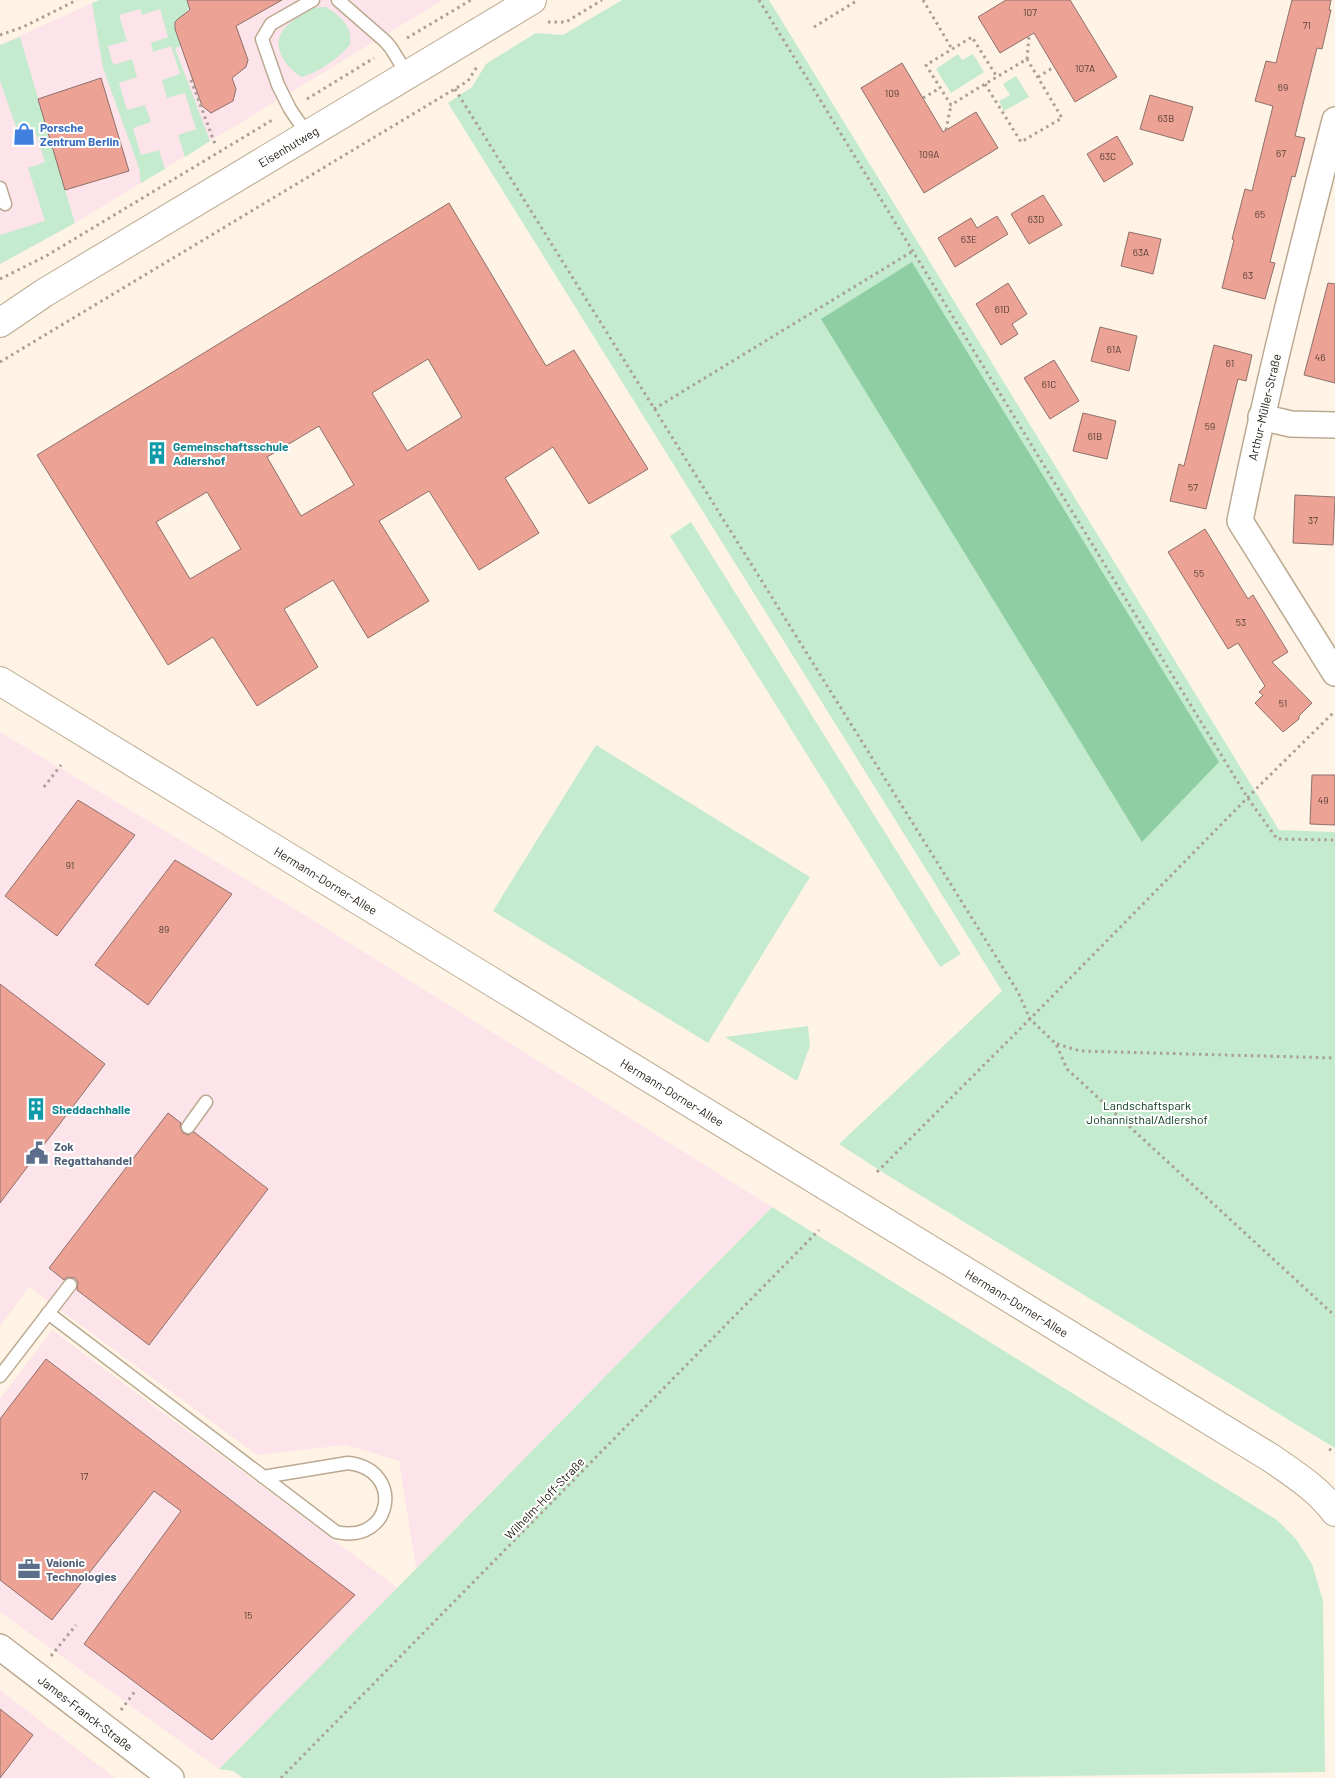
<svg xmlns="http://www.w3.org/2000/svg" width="1335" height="1778" font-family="Barlow,sans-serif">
<rect width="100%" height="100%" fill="#fef3e4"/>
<!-- commercial -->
<g fill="#fde3ea">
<polygon points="99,0 443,0 75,223 0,264 0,45"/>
<polygon points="0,732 290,906 772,1207 416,1568 399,1461 346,1445 257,1455 29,1287 0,1326"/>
<polygon points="52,1330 398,1588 219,1769 0,1612 0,1399"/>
<polygon points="0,1690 115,1778 0,1778"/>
</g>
<!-- green -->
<g fill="#c5ebcf">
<path d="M99 0H187L189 7 187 12C170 23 175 29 181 46L175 48 210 141 185 157 178 135 196 129 185 93 167 98 162 80 180 74 171 46 153 52 151 43 168 37 160 9 142 15 140 9 119 15 127 41 108 46 113 65 132 59 137 77 119 83 127 110 145 105 151 122 133 128 141 155 159 150 165 169 141 183 139 168 103 68 92 3Z"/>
<polygon points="622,0 769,0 1279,830 1335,832 1335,1448 887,1175 839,1144 1002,991 448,103 472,87 486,64 536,33 563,35"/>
<path d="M326 7C340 16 353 26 350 45 337 59 321 71 302 77 294 73 287 66 283 58 272 38 283 27 300 16 304 13 309 9 314 8 317 7 322 7 326 7Z"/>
<polygon points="20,37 75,223 0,264 0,235 45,221 28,168 45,162 36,133 20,138 0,81 0,45"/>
<polygon points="958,54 962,60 973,54 984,72 951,93 936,69"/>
<polygon points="1016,76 1029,97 1004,111 999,101 1010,95 1003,84"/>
<polygon points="691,522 961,954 940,967 670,536"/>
<polygon points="596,745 810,877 708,1043 493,911"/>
<polygon points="808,1026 810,1046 797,1081 725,1037"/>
<polygon points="772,1207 1277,1520 1296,1539 1312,1564 1323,1601 1325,1772 936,1778 243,1778 233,1771 219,1769"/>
</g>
<!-- forest -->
<polygon fill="#8fcea2" points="912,262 1219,762 1142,842 821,319"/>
<!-- building -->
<g fill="#eca396" stroke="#8e706a" fill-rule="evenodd">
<polygon points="187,0 282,0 236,26 248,60 246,67 232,78 236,89 233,101 211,113 202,106 175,29 175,22 179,18 190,10"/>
<polygon points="1006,0 1070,0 1117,77 1075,102 1034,33 1000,53 978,17"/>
<polygon points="1292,0 1331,0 1329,10 1331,10 1322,49 1317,48 1295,136 1305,138 1295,177 1292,176 1270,262 1275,263 1265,299 1222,288 1234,240 1232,239 1245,189 1252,191 1273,106 1255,101 1266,61 1276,63"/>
<polygon points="902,63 943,132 976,112 998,148 924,193 861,88"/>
<polygon points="101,78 129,171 65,190 38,99"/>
<polygon points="1150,95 1193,107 1183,141 1140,129"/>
<polygon points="1117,136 1133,164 1104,182 1087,154"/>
<polygon points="1043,195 1062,225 1029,244 1011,214"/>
<path d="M449 203 546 366 574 350 648 469 589 504 553 447 505 478 539 533 479 570 429 491 379 521 429 601 368 638 333 580 284 609 318 667 257 706 213 637 168 665 37 455ZM428 359 462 417 407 451 372 393ZM319 426 354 485 301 516 267 457ZM207 492 241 549 190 579 156 522Z"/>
<polygon points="997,216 1008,234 955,267 938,238 971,218 977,228"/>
<polygon points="1129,232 1161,239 1153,274 1121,266"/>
<polygon points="1008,283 1027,314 1012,324 1018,334 1001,345 976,304"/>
<polygon points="1328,283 1335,284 1335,383 1304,375"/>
<polygon points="1100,327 1137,336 1129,371 1091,361"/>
<polygon points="1214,345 1252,355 1246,381 1238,379 1206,509 1170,501 1179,464 1184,466"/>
<polygon points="1054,360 1079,401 1050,419 1024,378"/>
<polygon points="1083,413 1116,421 1107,459 1073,451"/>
<polygon points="1295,495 1335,497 1333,545 1293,543"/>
<polygon points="1205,529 1248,599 1253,595 1288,652 1272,662 1312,703 1299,716 1299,719 1283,732 1255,703 1263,695 1259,692 1265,686 1238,643 1228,649 1168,552"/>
<polygon points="1312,775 1335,775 1335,825 1310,824"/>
<polygon points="78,800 135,835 57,936 5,896"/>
<polygon points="175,860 232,894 148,1005 95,965"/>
<polygon points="0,984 105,1064 0,1203"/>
<polygon points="168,1113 181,1123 180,1127 183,1133 188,1135 194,1132 268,1189 149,1345 77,1290 78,1282 75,1278 67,1277 64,1280 49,1268"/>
<polygon points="46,1359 355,1595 212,1740 84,1644 181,1511 154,1491 52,1620 0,1580 0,1419"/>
<polygon points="0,1709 33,1735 0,1778"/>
</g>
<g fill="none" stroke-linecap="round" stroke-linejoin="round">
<defs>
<g id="lane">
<polyline points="338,0 385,41 391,48 407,74"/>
<polyline points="307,134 290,109 278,85 262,39 271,24 313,0"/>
<polyline points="0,188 5,204"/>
<polyline points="188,1127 206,1102"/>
<path d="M48 1313 336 1532C393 1545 405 1469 348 1463L263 1477"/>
<polyline points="0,1376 70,1285"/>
</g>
<g id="street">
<path d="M1335 120C1301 253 1267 386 1240 521L1335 673"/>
<polyline points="1261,417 1291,424 1335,425"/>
<path id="s1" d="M0 1647 171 1778"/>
</g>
<g id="secondary">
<path id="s2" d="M0 323 44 293 532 0"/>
<path id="s3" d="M0 681 1271 1458C1294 1474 1318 1489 1335 1512"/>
</g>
</defs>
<!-- lane casing -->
<use href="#lane" stroke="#bbaa91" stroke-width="15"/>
<!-- street casing -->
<use href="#street" stroke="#bbaa91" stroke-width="28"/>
<!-- secondary casing -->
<use href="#secondary" stroke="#bbaa91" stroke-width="30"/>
<!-- path -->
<g stroke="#a9a093" stroke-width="3" stroke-dasharray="2.5 4" stroke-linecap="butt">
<polyline points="759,0 1247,797 1277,839 1335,840"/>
<polyline points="923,0 952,49"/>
<polyline points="548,22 566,22 602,0"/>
<polyline points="814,27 858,0"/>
<polyline points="0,35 23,27 77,0"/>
<polyline points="407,38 471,0"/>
<polyline points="1027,59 1029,36"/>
<polyline points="1038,77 1054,67"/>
<polyline points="191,80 215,144"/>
<path d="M985 84 1021 142 1062 118 1027 59C1002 74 976 89 951 105L926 65 972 37 997 77"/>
<polyline points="455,89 1018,992 1030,1019 1056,1044 1067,1069 1335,1316"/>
<polyline points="923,98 940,88"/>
<polyline points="307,99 374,58"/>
<polyline points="946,130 951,105"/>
<polyline points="0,279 46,256 274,119"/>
<polyline points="0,362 468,81 478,65"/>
<polyline points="654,409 913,251"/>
<polyline points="44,787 61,765"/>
<polyline points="1057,1044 1080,1051 1335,1058"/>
<polyline points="877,1172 1030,1019 1258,787 1335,711"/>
<polyline points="1329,1449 1335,1452"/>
<polyline points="51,1656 76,1625"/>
<polyline points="121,1710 136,1690"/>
<polyline points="281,1778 819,1230"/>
</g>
<!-- lane -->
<use href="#lane" stroke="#fff" stroke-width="12"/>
<!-- street -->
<use href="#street" stroke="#fff" stroke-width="25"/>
<!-- secondary -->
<use href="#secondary" stroke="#fff" stroke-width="28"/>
</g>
<!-- icons -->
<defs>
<symbol id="shop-bare" viewBox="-9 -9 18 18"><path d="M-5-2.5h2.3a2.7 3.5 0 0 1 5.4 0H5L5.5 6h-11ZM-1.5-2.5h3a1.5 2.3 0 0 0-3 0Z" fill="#3f7fe0" stroke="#fff" stroke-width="2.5" paint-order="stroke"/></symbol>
<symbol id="building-bare" viewBox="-9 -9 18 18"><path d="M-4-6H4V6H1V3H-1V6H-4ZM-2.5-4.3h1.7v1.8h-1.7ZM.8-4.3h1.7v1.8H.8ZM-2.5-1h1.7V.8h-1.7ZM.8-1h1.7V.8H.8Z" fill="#0f9aa8" stroke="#fff" stroke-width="2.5" paint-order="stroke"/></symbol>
<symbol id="civic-bare" viewBox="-9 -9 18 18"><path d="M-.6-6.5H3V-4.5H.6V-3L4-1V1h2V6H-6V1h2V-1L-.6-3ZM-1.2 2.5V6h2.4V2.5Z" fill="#5c6f8a" stroke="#fff" stroke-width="2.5" paint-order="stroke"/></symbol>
<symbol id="office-bare" viewBox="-9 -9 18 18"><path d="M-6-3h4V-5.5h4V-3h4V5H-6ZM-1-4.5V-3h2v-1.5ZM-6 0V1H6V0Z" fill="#5c6f8a" stroke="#fff" stroke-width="2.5" paint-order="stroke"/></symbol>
</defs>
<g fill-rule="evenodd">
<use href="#shop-bare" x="8" y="118" width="32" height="32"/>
<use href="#building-bare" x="141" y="437" width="32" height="32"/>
<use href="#building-bare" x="20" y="1093" width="32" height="32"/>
<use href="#civic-bare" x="21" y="1137" width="32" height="32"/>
<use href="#office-bare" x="13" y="1553" width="32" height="32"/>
</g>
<g text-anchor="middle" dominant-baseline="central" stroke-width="4" stroke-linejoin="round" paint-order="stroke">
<!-- number labels -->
<g font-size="10" fill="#523c32">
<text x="1030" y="12">107</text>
<text x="1307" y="25">71</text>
<text x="1085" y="68">107A</text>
<text x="1283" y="87">69</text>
<text x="892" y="93">109</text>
<text x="1166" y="118">63B</text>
<text x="1281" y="153">67</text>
<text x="929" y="154">109A</text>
<text x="1108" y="156">63C</text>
<text x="1260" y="214">65</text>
<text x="1036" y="219">63D</text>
<text x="969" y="239">63E</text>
<text x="1141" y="252">63A</text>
<text x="1248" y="275">63</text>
<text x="1002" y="309">61D</text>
<text x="1114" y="349">61A</text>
<text x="1320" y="357">46</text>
<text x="1230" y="363">61</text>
<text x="1049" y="384">61C</text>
<text x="1210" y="426">59</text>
<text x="1095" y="436">61B</text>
<text x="1193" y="487">57</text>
<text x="1313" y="520">37</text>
<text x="1199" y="573">55</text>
<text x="1241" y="622">53</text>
<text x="1283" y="703">51</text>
<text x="1323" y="800">49</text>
<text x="70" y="865">91</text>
<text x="164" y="929">89</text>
<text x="84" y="1476">17</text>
<text x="248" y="1615">15</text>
</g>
<!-- shop labels -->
<g font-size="12" font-weight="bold" fill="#366cbe" stroke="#fff" text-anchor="start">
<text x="40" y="127">Porsche<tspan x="40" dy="14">Zentrum Berlin</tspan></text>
</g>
<!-- street labels -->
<g font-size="12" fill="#1f1910" stroke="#fff">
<text stroke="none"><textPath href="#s2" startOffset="338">Eisenhutweg</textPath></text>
<text transform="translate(1264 407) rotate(-77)">Arthur-Müller-Straße</text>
<text stroke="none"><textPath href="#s3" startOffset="382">Hermann-Dorner-Allee</textPath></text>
<text stroke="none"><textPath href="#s3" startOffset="788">Hermann-Dorner-Allee</textPath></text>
<text stroke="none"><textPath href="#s3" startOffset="1192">Hermann-Dorner-Allee</textPath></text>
<text transform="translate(544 1498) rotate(-46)">Wilhelm-Hoff-Straße</text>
<text stroke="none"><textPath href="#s1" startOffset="108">James-Franck-Straße</textPath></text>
</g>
<!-- culture labels -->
<g font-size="12" font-weight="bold" fill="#0d838f" stroke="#fff" text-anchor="start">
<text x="173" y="446">Gemeinschaftsschule<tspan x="173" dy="14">Adlershof</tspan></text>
<text x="52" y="1109">Sheddachhalle</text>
</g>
<!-- park labels -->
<g font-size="12" fill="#013418" stroke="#fff">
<text x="1147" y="1105">Landschaftspark<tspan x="1147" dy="14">Johannisthal/Adlershof</tspan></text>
</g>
<!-- service labels -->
<g font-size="12" font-weight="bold" fill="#4e5e75" stroke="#fff" text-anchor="start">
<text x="54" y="1146">Zok<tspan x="54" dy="14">Regattahandel</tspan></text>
<text x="46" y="1562">Vaionic<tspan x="46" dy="14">Technologies</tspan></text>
</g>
</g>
</svg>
